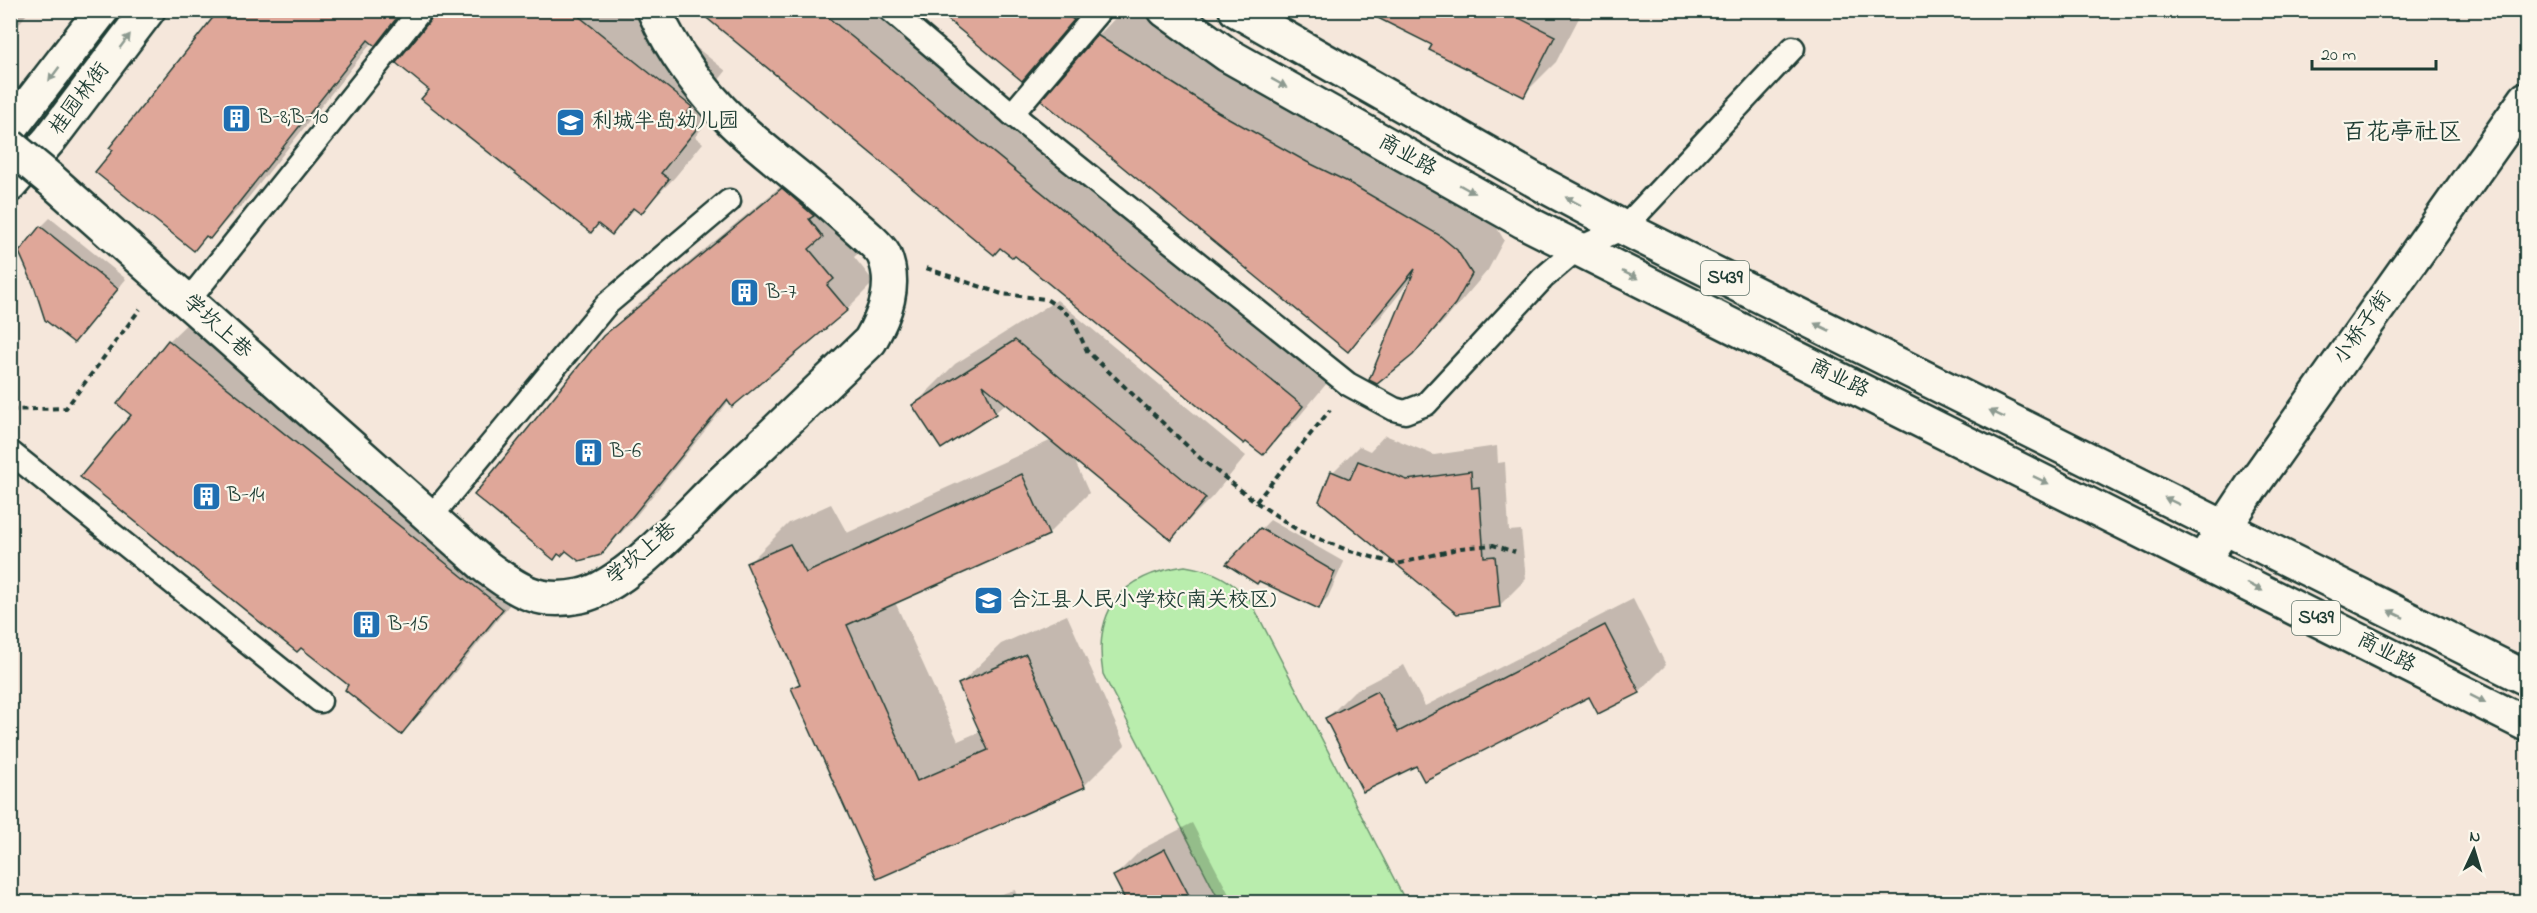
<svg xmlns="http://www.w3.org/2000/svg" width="2537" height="913" font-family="'Indie Flower','LXGW WenKai TC',sans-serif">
<rect width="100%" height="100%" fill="#f5e7db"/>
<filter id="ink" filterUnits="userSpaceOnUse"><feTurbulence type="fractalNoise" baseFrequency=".0167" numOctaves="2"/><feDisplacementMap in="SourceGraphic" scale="12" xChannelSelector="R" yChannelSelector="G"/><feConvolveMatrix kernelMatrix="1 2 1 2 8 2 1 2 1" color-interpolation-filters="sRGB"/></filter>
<g filter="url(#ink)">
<!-- green -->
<path fill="#b9edad" stroke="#6c9570" stroke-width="1.5" d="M1185 566C1215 571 1228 578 1250 600L1406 902H1220L1103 674C1093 609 1121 575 1185 566Z"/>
<!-- shadow -->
<g fill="#0003">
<polygon points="10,10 30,10 10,35"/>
<polygon points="221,10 408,10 375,44 373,41 245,202 210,237 208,235 194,249"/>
<polygon points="436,10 649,10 726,71 718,81 731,91 695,137 703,143 675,177 641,212 636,208 612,233 398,62"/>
<polygon points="699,10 895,10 1337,371 1297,419 1263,453 1015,254"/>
<polygon points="938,10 1086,10 1063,38 1022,79"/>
<polygon points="1123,10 1144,10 1252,80 1490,216 1504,240 1488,270 1446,319 1412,353 1412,278 1381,317 1347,350 1098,36"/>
<polygon points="1365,10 1583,10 1556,62 1523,95 1434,44"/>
<polygon points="810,162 840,188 836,192 861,251 854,257 874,282 847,309 729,401 628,526 600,554 604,337 633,309"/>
<polygon points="50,218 126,279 83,331 41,227"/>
<polygon points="1057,300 1246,456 1212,497 1171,538 1073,457 1089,493 1048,534 895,602 958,741 981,731 960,684 1001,644 1067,615 1125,745 1084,786 878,877 793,688 801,681 748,564 789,523 831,504 847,533 1052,440 1007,402 995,413 914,405 955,364"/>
<polygon points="195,316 527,583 427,707 401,733 350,685 169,341"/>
<polygon points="1385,435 1434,455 1497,446 1498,463 1505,462 1509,531 1521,530 1526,579 1499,606 1333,472 1359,446 1370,451"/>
<polygon points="1270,520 1344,562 1328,597 1318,607 1228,563"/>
<polygon points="1633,599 1666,665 1639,692 1590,695 1416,763 1327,718 1354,691 1404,665 1425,706"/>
<polygon points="1192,823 1233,902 1128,902 1115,876 1142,849"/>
<polygon points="1015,890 1018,902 974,902"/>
</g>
<!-- building -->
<g fill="#dfa799" stroke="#1f3d34" stroke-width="1.5">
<polygon points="219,10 403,10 375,46 368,40 210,239 206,236 194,251 95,172 113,150 109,148"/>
<polygon points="434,10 571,10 692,107 685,116 698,127 661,173 669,179 641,214 633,208 612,235 598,224 591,233 421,99 429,90 396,63 432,18"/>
<polygon points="697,10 819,10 1303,406 1263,455 1246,442 1244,444 1015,256 1013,258 1000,248 994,255"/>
<polygon points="936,10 1059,10 1074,20 1022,81"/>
<polygon points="1362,10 1503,10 1555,36 1524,97 1429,50 1432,45"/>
<polygon points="1097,35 1218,112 1307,162 1346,181 1439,235 1457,250 1472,274 1455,304 1413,355 1377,384 1369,380 1415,269 1348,352 1041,100"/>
<polygon points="782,188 814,216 809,219 823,237 809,249 834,279 827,285 848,310 732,407 727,400 601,555 579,561 566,551 561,556 558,554 554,560 474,495 603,336"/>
<polygon points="40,226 118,289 74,343 45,320 34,286 19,252"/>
<polygon points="168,340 503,609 401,735 345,690 348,685 301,648 297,652 80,477 131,415 117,404"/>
<polygon points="1015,340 1206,498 1171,540 983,385 996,414 941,449 912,405"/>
<polygon points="1358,461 1407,480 1471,471 1472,488 1479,487 1484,557 1495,556 1500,607 1457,614 1319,501 1331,471 1350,479"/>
<polygon points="1022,474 1049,535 847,625 917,781 988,750 958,684 1026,654 1085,787 877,879 791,688 800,684 746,563 790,544 806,573"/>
<polygon points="1260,528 1335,572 1319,609 1259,581 1257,584 1226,564"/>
<polygon points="1605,625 1640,693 1598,714 1589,697 1424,781 1416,766 1363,792 1325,718 1377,691 1398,732"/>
<polygon points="1165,849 1193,903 1127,903 1113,876"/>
</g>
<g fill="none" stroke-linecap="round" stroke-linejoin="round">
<defs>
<g id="service">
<polyline points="890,10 1012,114 1348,384 1394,409 1405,412 1426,404 1543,278 1577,249 1624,228 1793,48"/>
<polyline points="1012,114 1100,10"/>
<polyline points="188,301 421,10"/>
<polyline points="10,452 320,701"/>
<polyline points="430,518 607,304 729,201"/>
</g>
<g id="minor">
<path d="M50 179 485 566C518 590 538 605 580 596 624 587 685 518 718 486 769 438 819 390 870 341 885 315 897 285 884 255 879 245 848 220 838 211 804 180 766 154 733 122 701 91 672 51 654 10"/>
<polyline points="2203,560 2252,486 2526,99"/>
</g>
<g id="tertiary">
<polyline points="10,129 102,10"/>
<polyline points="10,185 50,139 148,10"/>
</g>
<g id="primary">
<polyline points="1165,10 1228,55 1523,221 2526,724"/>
<polyline points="1236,10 1545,186 1624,228 2526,678"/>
</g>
</defs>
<!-- service casing -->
<use href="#service" stroke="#1f3d34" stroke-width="27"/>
<!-- minor casing -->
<use href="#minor" stroke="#1f3d34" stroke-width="38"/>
<!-- tertiary casing -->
<use href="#tertiary" stroke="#1f3d34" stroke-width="38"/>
<!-- primary casing -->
<use href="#primary" stroke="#1f3d34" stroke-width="38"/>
<!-- path -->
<g stroke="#1f3d34" stroke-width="4" stroke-dasharray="6 4.5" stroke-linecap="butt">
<polyline points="926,268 1002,294 1046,299 1060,308 1072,318 1087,351 1201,459 1256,502 1299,531 1350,551 1397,564 1461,548 1493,545 1515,552"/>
<polyline points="10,410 66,408 140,309"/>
<polyline points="1256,502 1330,410"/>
</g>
<!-- service -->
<use href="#service" stroke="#fbf7ec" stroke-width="22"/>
<!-- minor -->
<use href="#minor" stroke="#fbf7ec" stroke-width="33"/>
<!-- tertiary -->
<use href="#tertiary" stroke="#fbf7ec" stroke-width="33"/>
<!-- primary -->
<use href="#primary" stroke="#fbf7ec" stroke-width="33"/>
<defs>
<polyline id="minor-bridge" points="10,146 50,179"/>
</defs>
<!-- minor-bridge casing -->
<use href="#minor-bridge" stroke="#1f3d34" stroke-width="38" stroke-linecap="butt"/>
<!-- minor-bridge -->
<use href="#minor-bridge" stroke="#fbf7ec" stroke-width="33"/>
</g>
<!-- one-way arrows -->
<defs><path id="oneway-solid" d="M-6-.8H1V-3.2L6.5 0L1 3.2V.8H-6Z" transform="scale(1.5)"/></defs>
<g fill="#8d9a90">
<use href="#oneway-solid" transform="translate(125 41) rotate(-53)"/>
<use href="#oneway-solid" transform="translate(54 74) rotate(127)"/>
<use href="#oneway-solid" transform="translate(1279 83) rotate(29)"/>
<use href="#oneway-solid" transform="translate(1467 189) rotate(29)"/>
<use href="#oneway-solid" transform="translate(1573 201) rotate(-152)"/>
<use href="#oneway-solid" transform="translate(1630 275) rotate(26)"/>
<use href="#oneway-solid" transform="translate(1822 327) rotate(-154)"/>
<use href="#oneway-solid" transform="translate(1997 414) rotate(-154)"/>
<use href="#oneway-solid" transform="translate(2041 480) rotate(26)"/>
<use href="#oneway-solid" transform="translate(2172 501) rotate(-154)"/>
<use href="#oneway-solid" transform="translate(2255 587) rotate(27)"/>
<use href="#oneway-solid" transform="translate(2396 614) rotate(-154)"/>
<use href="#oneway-solid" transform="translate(2478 699) rotate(27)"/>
</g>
</g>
<!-- icons -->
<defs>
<symbol id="building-square" viewBox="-11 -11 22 22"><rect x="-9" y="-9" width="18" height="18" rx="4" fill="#1f6fb2" stroke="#fbf7ec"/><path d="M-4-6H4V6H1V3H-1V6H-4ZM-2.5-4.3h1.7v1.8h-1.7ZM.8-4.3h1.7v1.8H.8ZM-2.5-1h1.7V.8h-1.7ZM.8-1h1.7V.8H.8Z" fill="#fff"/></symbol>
<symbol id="school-square" viewBox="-11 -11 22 22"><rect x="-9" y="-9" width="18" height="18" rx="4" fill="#1f6fb2" stroke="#fbf7ec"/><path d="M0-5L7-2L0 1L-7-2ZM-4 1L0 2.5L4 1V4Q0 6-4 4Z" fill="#fff"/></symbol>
</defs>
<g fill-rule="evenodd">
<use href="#building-square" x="220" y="102" width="33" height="33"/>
<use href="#school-square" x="554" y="106" width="33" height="33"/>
<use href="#building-square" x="728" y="276" width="33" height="33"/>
<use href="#building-square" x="572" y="436" width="33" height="33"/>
<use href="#building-square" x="190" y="480" width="33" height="33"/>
<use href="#school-square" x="972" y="584" width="33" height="33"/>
<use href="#building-square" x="350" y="608" width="33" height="33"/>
</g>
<g text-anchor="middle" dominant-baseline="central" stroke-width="4.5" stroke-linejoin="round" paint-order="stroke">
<!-- shield labels -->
<g fill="#fbf7ec" stroke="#61756b" stroke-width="1.5">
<rect x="1701" y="261" width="48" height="34" rx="4.5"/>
<rect x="2292" y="601" width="48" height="34" rx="4.5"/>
</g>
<g font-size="20" font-weight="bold" fill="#1f3d34">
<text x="1725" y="278">S439</text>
<text x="2316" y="618">S439</text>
</g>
<!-- street labels -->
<g font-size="21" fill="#1f3d34" stroke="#fbf7ec">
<text transform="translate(80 99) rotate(-53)">桂园林街</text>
<text transform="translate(1407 156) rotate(29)">商业路</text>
<text transform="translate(217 327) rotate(42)">学坎上巷</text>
<text transform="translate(2363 328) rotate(-55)">小桥子街</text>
<text transform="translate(1839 379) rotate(26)">商业路</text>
<text transform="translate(642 554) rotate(-40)">学坎上巷</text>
<text transform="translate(2386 653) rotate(27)">商业路</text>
</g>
<!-- poi labels -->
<g font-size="21" fill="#1f3d34" stroke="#fbf7ec" text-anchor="start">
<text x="258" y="118">B-8;B-10</text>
<text x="592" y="122">利城半岛幼儿园</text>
<text x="766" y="293">B-7</text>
<text x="610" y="452">B-6</text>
<text x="227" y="496">B-14</text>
<text x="1009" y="601">合江县人民小学校(南关校区)</text>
<text x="388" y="625">B-15</text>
</g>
<!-- quarter labels -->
<g font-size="24" fill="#1f3d34" stroke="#fbf7ec">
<text x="2402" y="133">百花亭社区</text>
</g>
</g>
<!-- margin -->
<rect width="2537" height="913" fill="none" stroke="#fbf7ec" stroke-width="36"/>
<rect x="18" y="18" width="2501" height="877" fill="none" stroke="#1f3d34" stroke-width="2" filter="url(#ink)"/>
<!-- north arrow -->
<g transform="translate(2474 850) rotate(4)" stroke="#fbf7ec" stroke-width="4.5" paint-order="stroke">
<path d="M0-4.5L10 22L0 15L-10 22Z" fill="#1f3d34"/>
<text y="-9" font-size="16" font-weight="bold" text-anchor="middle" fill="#1f3d34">N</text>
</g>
<!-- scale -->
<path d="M2312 60v9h124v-9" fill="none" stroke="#1f3d34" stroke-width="3"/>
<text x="2321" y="60" font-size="18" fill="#1f3d34" stroke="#fbf7ec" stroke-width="4.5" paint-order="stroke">20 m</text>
</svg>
